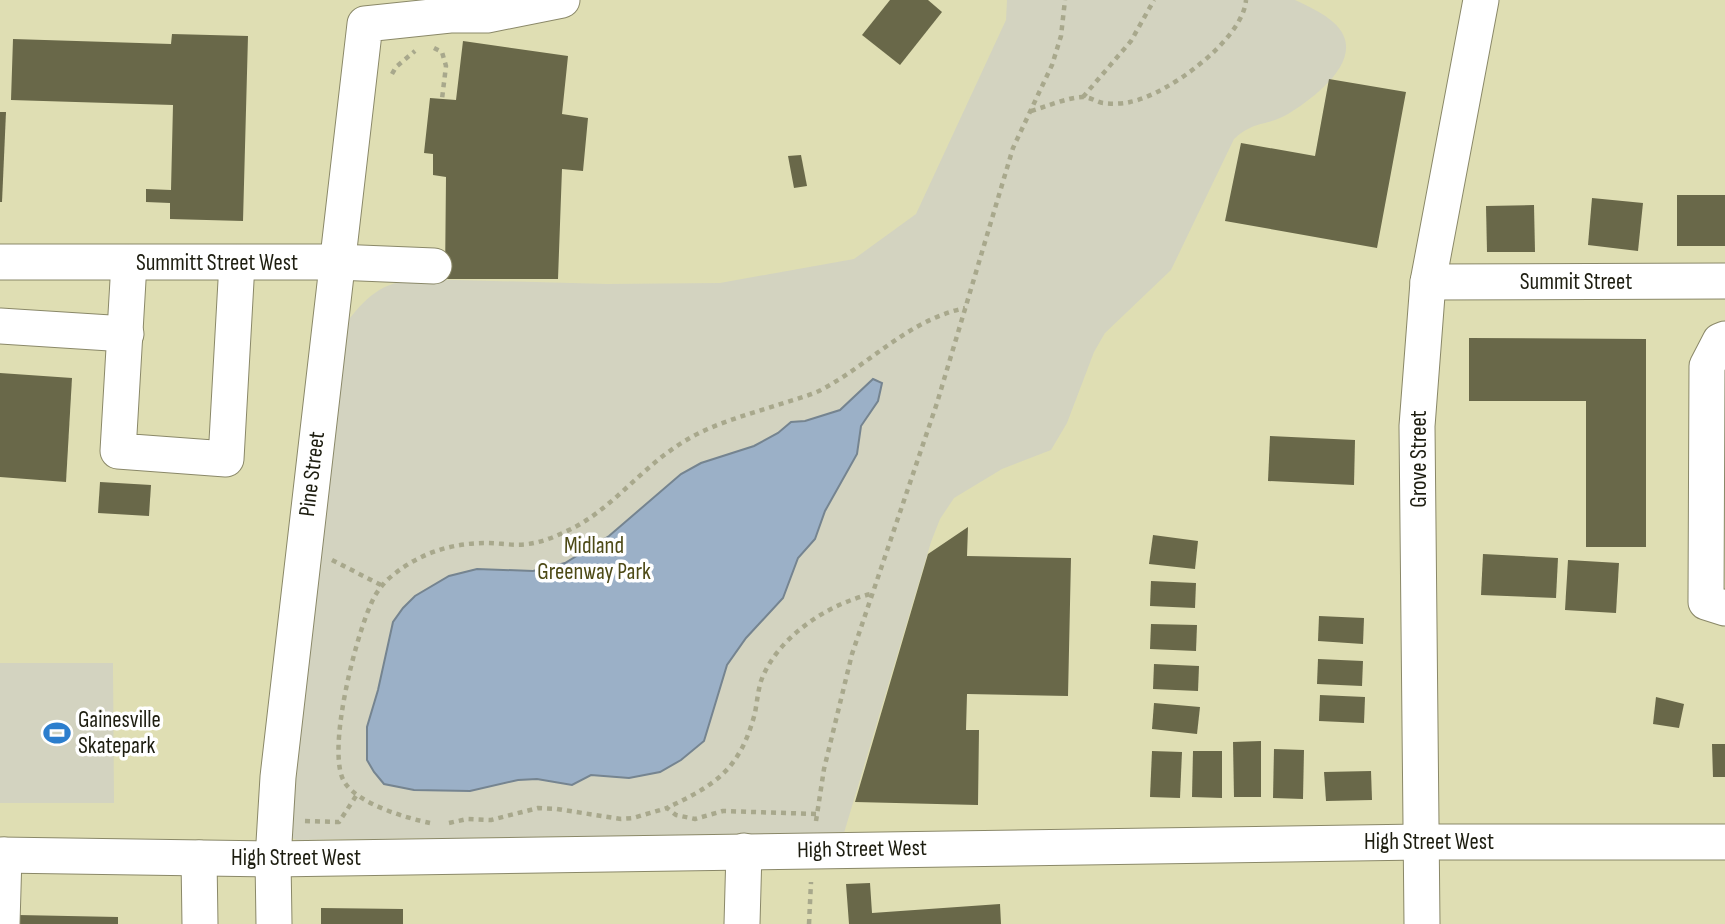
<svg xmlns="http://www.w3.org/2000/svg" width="1725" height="924" font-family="'Sofia Sans Condensed',sans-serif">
<rect width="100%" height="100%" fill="#e7e6c3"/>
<!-- built -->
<rect fill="#dfdeb3" x="0" y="0" width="1725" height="924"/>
<!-- green -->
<g fill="#d3d3c0">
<path d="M1007 0H1295C1308 6 1323 13 1333 22 1372 56 1314 98 1288 114 1268 126 1254 120 1234 139L1171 270 1105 333 1094 352 1067 423 1051 450 1002 469 954 498 940 519 931 542 844 833 297 840 289 837 343 327C366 297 380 282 419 279L607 284 720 283 854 259 916 214 1006 20Z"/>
<polygon points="0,663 113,663 114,803 0,803"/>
</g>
<!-- water -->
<polygon fill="#9bb0c7" stroke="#758490" stroke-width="2" points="873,379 882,383 878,401 861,426 857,454 825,511 815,539 798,558 783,598 746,638 727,665 704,741 681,760 660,772 629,778 591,775 572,785 537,779 518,780 470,791 414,790 384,784 374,772 367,760 367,727 378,690 393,622 403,608 415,596 449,576 477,569 533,571 565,563 609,536 681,474 701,463 754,446 778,433 791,422 805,421 840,410"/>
<!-- building -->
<g fill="#696849">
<polygon points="890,0 928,0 942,12 900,65 862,35"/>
<polygon points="172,34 248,36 243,221 170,219 170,203 146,202 146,189 171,190 173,105 11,100 13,39 171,44"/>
<polygon points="463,41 568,56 562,114 588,118 583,171 562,169 558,279 445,279 446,177 433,175 433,154 424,153 430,98 456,100"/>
<polygon points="1329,79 1406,92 1377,248 1225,221 1241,143 1315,156"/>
<polygon points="0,112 6,112 2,202 0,202"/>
<polygon points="801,155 807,186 794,188 788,156"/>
<rect x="1677" y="195" width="48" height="51"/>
<polygon points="1592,198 1643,203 1638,251 1588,245"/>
<polygon points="1534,205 1535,252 1487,252 1486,206"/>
<polygon points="1469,338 1646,339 1646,547 1586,547 1586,401 1469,401"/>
<polygon points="0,373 72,378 66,482 0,477"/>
<polygon points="1270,436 1355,440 1354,485 1268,481"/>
<polygon points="100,482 151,485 149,516 98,513"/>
<polygon points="968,527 967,556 1071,558 1068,696 967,694 966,730 979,730 978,805 855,802 928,554"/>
<polygon points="1153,535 1198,541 1195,569 1149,564"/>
<polygon points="1483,554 1558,558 1556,598 1481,595"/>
<polygon points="1568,560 1619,563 1616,613 1565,610"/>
<polygon points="1151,581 1196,583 1195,608 1150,606"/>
<polygon points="1319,616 1364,618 1363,644 1318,641"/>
<polygon points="1151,624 1197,625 1196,651 1150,649"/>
<polygon points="1318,659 1363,661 1362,686 1317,684"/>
<polygon points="1154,664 1199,666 1198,691 1153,689"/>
<polygon points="1320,695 1365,697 1364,723 1319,721"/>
<polygon points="1656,697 1684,704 1679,728 1653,724"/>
<polygon points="1154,703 1200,707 1197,734 1152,729"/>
<polygon points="1261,741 1261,797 1234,797 1233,742"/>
<polygon points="1712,744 1725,744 1725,777 1713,777"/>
<polygon points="1274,749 1304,750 1303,799 1273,798"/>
<polygon points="1152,751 1182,752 1180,798 1150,797"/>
<polygon points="1193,751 1222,751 1222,798 1192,797"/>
<polygon points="1371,771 1372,800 1326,801 1324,772"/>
<polygon points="870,883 872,913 1000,904 1001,924 849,924 846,884"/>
<polygon points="321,908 403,909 403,924 321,924"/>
<polygon points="18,915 118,917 118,924 18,924"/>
</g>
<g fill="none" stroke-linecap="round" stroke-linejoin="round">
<defs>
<g id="minor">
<polyline points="0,262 336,262 434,266"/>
<polyline points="129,263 118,451 226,459 237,263"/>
<polyline points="1428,282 1725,281"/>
<polyline points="0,326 126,334"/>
<polyline points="1725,339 1720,341 1707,366 1706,602 1725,608"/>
<polyline points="0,855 273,859 1421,842 1725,842"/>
<polyline points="199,858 200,924"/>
<polyline points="2,924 4,855"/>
<polyline points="274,924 273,859 278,777 365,24 450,15 487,15 562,0"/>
<polyline points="742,924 744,851"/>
<polyline points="1422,924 1417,426 1428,282 1481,0"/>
</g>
</defs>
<!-- minor casing -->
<use href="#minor" stroke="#8a8868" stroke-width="37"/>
<!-- path -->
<g stroke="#a8a88c" stroke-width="4.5" stroke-dasharray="5 5" stroke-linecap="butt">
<polyline points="434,48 442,52 446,66 442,99"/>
<polyline points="392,74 396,67 415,51"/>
<polyline points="1083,97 1131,41 1154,0"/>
<path d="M1031 111C1045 107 1069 97 1083 97 1090 97 1097 102 1103 103 1112 104 1122 104 1130 102 1167 95 1243 40 1246 0"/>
<polyline points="332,560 381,585"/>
<path d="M816 814 723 811 695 819 676 815 667 808C693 795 720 783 736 758 745 745 751 728 755 713 757 702 758 691 761 681 777 637 828 604 871 594"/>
<polyline points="305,821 339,822 356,796"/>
<polyline points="816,821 824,769 852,654 937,403 1013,148 1052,65 1061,36 1065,0"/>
<path d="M430 823C406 818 359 804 345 783 325 754 356 636 371 604 376 592 383 583 393 575 420 553 452 543 486 543 500 543 514 546 528 544 544 542 559 535 573 528 612 508 640 470 677 446 709 424 747 415 784 403 796 399 808 396 819 391 871 364 906 321 965 308"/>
<polyline points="449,823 467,819 491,820 538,808 557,809 621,819 633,818 667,808"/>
<polyline points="809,924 811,882"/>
</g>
<!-- minor -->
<use href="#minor" stroke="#fff" stroke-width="35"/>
</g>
<!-- icons -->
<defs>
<symbol id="stadium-bare" viewBox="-9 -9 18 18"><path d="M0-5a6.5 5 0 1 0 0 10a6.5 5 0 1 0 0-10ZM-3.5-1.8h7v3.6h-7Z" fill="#2c7ecd" stroke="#fff" stroke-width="2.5" paint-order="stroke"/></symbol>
</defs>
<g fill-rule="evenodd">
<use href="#stadium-bare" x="38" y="714" width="38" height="38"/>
</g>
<g text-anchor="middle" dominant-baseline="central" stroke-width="7" stroke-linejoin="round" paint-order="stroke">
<!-- street labels -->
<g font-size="23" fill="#1d1d10" stroke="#fff">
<text x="217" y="263">Summitt Street West</text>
<text x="1576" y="282">Summit Street</text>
<text transform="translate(1419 459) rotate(-90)">Grove Street</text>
<text transform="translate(312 474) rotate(-83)">Pine Street</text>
<text x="1429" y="842">High Street West</text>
<text transform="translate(862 849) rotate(-1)">High Street West</text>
<text x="296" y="858">High Street West</text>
</g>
<!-- park labels -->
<g font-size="23" fill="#4d4a16" stroke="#fff">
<text x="594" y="546">Midland<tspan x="594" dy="26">Greenway Park</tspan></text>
</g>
<!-- poi labels -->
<g font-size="23" fill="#1d1d10" stroke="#fff" text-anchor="start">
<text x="78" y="720">Gainesville<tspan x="78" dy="26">Skatepark</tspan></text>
</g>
</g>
</svg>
